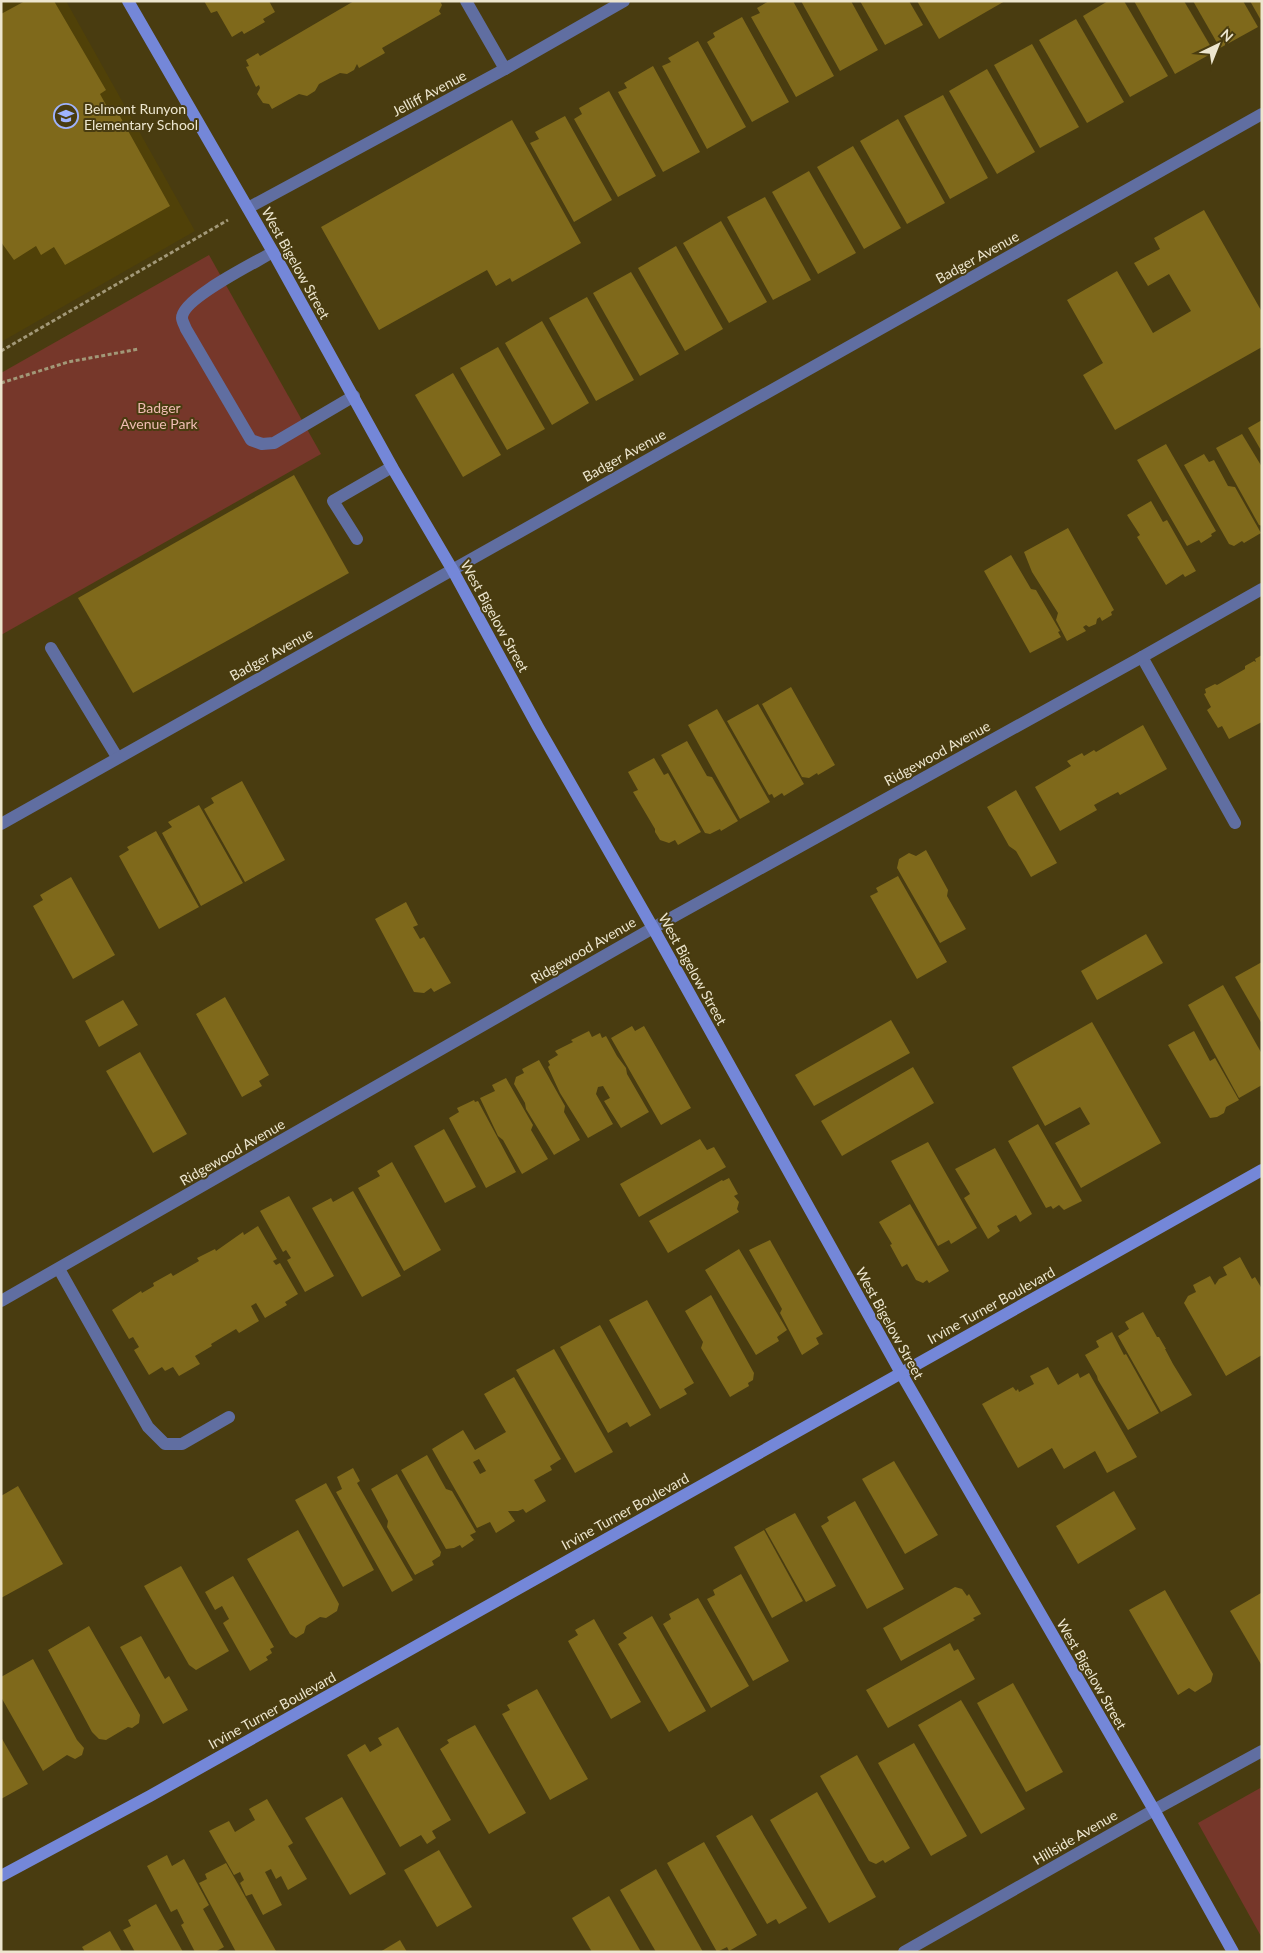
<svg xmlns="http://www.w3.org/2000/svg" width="1263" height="1953" font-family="Lato,sans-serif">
<rect width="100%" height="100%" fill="#493c10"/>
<!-- built -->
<polygon fill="#504108" points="1,1 66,1 195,231 1,342"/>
<!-- green -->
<g fill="#76372a">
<polygon points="209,255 321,454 1,635 1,373"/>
<polygon points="1262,1787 1262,1938 1198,1823"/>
</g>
<!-- building -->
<g fill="#7f691b" fill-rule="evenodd">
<polygon points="25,1 54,1 106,90 100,94 111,114 117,111 170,206 65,265 54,247 41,255 36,246 14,260 1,242 1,14"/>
<polygon points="204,1 269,1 275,12 263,19 265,22 244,34 242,31 232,37 217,11 211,13"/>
<polygon points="354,1 440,1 442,5 439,11 441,14 382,48 385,53 359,68 357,64 354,70 347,74 340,73 319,84 315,91 307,96 299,94 272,109 269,104 263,103 257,94 260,88 259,85 256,87 246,67 249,66 246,60 258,53 260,56"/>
<polygon points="769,1 793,1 834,76 796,97 751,17 760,13 757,8"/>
<polygon points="801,1 851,1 878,50 840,71"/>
<polygon points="860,1 909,1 923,25 885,45"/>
<polygon points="917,1 1005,1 939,39"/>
<polygon points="1108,1 1124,1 1168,76 1130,97 1083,16"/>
<polygon points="1134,1 1184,1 1214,52 1175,74"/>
<polygon points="1193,1 1243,1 1258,27 1220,48"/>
<polygon points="1250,1 1262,1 1262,22"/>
<polygon points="742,17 789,102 752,122 707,42 715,37 713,33"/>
<polygon points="1076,19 1124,102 1087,123 1039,40"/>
<polygon points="698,41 746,127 707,149 662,66 671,62 668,58"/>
<polygon points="1032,44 1079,127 1040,148 994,65"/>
<polygon points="653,66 700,152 663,172 618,92 627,88 624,83"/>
<polygon points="987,69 1035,152 997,174 949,91"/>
<polygon points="609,91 656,176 618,197 574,119 582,114 579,108"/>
<polygon points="943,95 988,178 950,199 904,116"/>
<polygon points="565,116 612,200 574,222 530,143 539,139 535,132"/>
<polygon points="898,119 945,203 907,224 860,141"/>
<polygon points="512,120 581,243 512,282 510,278 496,286 487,270 379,330 321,227"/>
<polygon points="853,146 901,228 864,249 817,167"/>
<polygon points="809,171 856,253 818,274 772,192"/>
<polygon points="765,197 811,280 773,300 727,217"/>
<polygon points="1204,210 1262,312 1262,347 1115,430 1083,375 1103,363 1067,300 1117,271 1153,333 1191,311 1169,274 1148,286 1134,263 1160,249 1154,238"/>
<polygon points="721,221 767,302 729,323 683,243"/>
<polygon points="676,246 723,329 685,351 638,268"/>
<polygon points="631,272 679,354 640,376 593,293"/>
<polygon points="587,297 634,380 596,401 549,318"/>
<polygon points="542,321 589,403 552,425 505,343"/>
<polygon points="498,347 545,429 507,450 460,368"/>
<polygon points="453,373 501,455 463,477 415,395"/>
<polygon points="1262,420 1262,452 1248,428"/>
<polygon points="1242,434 1262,467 1262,526 1259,525 1216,448"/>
<polygon points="1166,444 1216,531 1211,534 1212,536 1201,543 1199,540 1187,546 1137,460"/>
<polygon points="1204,454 1209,462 1214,460 1228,486 1235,487 1261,533 1244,543 1242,541 1234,546 1229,544 1184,465"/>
<polygon points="294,475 349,573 133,693 78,598"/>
<polygon points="1151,501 1163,522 1167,520 1196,571 1185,577 1183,574 1166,585 1137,537 1140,535 1127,515"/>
<polygon points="1068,528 1114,610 1111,612 1112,615 1102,621 1100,617 1097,619 1096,624 1089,627 1086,625 1083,627 1086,631 1067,641 1056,620 1058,613 1032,572 1024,552"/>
<polygon points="1011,555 1031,589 1036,590 1060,631 1058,632 1061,637 1030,653 984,571"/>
<polygon points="1262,655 1262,722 1229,739 1222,726 1218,728 1207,710 1211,707 1204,694 1206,693 1205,689 1215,684 1217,685 1245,669 1245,666 1254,661 1256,662 1255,659"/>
<polygon points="791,687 835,765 818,775 817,773 809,778 802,777 762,704"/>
<polygon points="758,704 804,784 784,796 782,793 774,798 772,794 769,795 727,721"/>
<polygon points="717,709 770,802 740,819 688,725"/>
<polygon points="1143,725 1167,769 1120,795 1118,792 1094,805 1097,810 1060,831 1035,787 1071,766 1067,761 1082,753 1084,756 1094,750 1096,752"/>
<polygon points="687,741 707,776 712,777 738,821 721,831 720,829 710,834 705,833 661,755"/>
<polygon points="654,758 664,775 668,773 701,832 678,845 675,840 669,843 660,840 655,832 655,829 633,792 638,790 628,772"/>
<polygon points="242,781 285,860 245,882 204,809 214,803 211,798"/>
<polygon points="1016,790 1057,863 1031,877 1016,851 1009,846 987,807"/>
<polygon points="199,805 243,883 201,906 162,833 172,827 168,822"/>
<polygon points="156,831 199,907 159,929 119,856 129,850 127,847"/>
<polygon points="926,850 948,890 947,896 966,929 940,943 897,868 899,859 909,853 916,856"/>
<polygon points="898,876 947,962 917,979 870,896 878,892 876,888"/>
<polygon points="71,877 115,955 73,979 33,906 43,900 40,895"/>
<polygon points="406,902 418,925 413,927 420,939 424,937 451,983 434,992 431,988 424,993 414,992 375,919"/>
<polygon points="1146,934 1163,963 1097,1000 1081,971"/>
<polygon points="1262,962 1262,1024 1235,977"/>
<polygon points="1223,985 1262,1054 1262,1085 1239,1098 1188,1005"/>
<polygon points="225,997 269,1075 259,1081 262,1086 242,1097 196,1014"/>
<polygon points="123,1000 138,1025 99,1047 85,1021"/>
<polygon points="891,1020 910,1053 814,1106 795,1075"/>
<polygon points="1092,1022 1161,1143 1081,1188 1055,1143 1090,1124 1080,1107 1045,1126 1012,1067"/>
<polygon points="632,1026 635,1031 644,1026 691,1108 661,1125 611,1038"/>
<polygon points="589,1031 592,1037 600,1033 602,1038 606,1036 617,1056 626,1068 627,1074 649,1112 621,1128 604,1101 610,1098 603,1086 598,1087 596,1094 613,1124 588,1138 560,1093 548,1067 550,1065 548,1061 558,1055 555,1051 573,1042 571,1040"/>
<polygon points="1194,1031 1210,1061 1215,1058 1239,1100 1226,1107 1224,1113 1217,1117 1210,1118 1168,1045"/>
<polygon points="140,1052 187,1134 153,1153 106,1071"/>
<polygon points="539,1060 565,1106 564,1112 580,1140 554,1155 526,1109 525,1103 514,1084 516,1077 524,1073 522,1069"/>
<polygon points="913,1067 934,1103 842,1156 821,1121"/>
<polygon points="506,1078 533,1125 531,1130 548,1159 522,1174 503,1140 498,1136 480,1098 495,1091 492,1085"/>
<polygon points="474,1100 475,1102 478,1101 516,1172 486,1188 449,1118 459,1112 457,1108"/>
<polygon points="1038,1124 1082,1201 1064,1210 1059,1205 1053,1209 1051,1206 1046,1208 1008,1141"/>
<polygon points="444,1129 476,1187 445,1203 414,1146"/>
<polygon points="700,1139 707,1150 714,1147 726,1167 639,1217 620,1184"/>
<polygon points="928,1142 977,1228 951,1244 949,1240 938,1246 891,1161"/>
<polygon points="995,1148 1032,1214 1020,1222 1016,1215 997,1226 1000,1231 988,1239 964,1198 970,1194 955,1169"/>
<polygon points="392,1162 441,1250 404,1271 358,1188 380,1176 377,1171"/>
<polygon points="729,1178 738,1194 734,1196 739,1202 737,1209 739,1212 668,1253 649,1221 722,1180 723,1181"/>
<polygon points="353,1191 401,1276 362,1297 312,1208 331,1198 333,1202"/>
<polygon points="289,1196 334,1276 305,1292 287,1260 291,1258 286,1250 283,1252 260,1211"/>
<polygon points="910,1204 949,1271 929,1283 927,1280 923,1283 916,1280 907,1264 902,1267 890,1245 892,1244 879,1222"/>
<polygon points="258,1226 277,1259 273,1261 276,1265 280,1263 298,1294 285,1302 287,1305 265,1318 256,1303 251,1306 259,1321 239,1333 236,1329 211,1344 212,1346 195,1356 200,1364 179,1376 173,1367 165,1371 162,1367 149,1375 134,1350 139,1347 133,1337 129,1339 112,1310 141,1291 142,1293 154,1286 153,1283 171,1273 173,1276 199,1261 197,1258 215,1249 216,1251 243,1232 244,1235"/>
<polygon points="770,1240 823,1334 816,1338 819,1344 802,1355 780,1313 782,1309 749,1250"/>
<polygon points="739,1249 787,1330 777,1337 779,1341 756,1355 705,1270"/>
<polygon points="1240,1257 1252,1279 1255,1277 1262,1289 1262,1355 1226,1376 1184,1303 1188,1296 1196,1292 1193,1285 1210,1276 1215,1285 1219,1279 1227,1275 1223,1267"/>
<polygon points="711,1295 754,1373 753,1380 748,1383 749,1386 730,1397 701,1348 703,1342 685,1311"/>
<polygon points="647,1300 694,1383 684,1389 687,1394 660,1409 609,1320"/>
<polygon points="1143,1312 1157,1337 1159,1337 1166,1349 1165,1349 1173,1364 1192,1395 1161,1412 1118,1336 1129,1329 1125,1322"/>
<polygon points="600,1325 651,1415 630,1427 627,1422 608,1433 560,1347"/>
<polygon points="1112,1332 1124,1355 1126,1354 1159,1413 1128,1430 1098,1380 1097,1376 1085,1355 1099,1347 1096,1341"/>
<polygon points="554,1349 613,1452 575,1473 516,1370"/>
<polygon points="1048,1367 1058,1385 1078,1373 1080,1378 1089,1373 1137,1457 1107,1473 1095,1451 1064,1469 1052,1448 1018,1468 982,1404 1013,1387 1016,1391 1018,1389 1019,1392 1034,1384 1030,1376"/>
<path d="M514 1377 561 1459 550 1466 552 1470 534 1480 546 1501 526 1513 523 1509 518 1511H508L515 1521 496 1533 490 1522 477 1528 432 1449 463 1430 475 1450 506 1432 484 1394ZM479 1459 486 1471 480 1474 473 1462Z"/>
<polygon points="427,1455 446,1489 452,1491 476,1532 470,1535 474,1540 462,1548 460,1545 454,1548 446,1549 401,1470"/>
<polygon points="894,1461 938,1535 905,1554 862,1479"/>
<polygon points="353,1468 360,1481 357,1483 413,1580 392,1592 336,1492 342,1489 337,1477"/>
<polygon points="397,1474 441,1552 440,1556 432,1561 434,1565 415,1575 387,1527 388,1521 371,1489"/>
<polygon points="326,1483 374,1570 343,1587 295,1500"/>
<polygon points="18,1486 63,1564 1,1598 1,1496"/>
<polygon points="1114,1491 1136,1529 1078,1564 1056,1526"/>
<polygon points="855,1501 904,1589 867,1609 821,1526 829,1521 827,1517"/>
<polygon points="795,1513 836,1586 806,1602 765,1529"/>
<polygon points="298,1530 339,1604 337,1611 326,1618 320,1617 306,1626 304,1633 296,1638 290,1634 247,1559"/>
<polygon points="764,1530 803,1601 772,1618 734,1547"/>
<polygon points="181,1566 229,1651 196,1670 189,1665 144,1586"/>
<polygon points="741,1574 789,1661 753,1681 707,1599 715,1595 713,1590"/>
<polygon points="233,1576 274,1647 270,1649 272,1653 266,1657 268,1660 250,1671 223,1623 229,1619 222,1606 215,1610 205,1592"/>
<polygon points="955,1587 962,1589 967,1596 969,1594 981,1614 973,1618 975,1620 901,1661 883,1628"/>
<polygon points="1165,1590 1213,1674 1211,1682 1195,1692 1189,1688 1178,1695 1129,1610"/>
<polygon points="1261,1593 1262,1595 1262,1666 1230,1611"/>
<polygon points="698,1598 749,1686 711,1708 663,1624 671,1619 669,1614"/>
<polygon points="652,1616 706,1711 669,1732 618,1644 627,1638 623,1633"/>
<polygon points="594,1619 641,1702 611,1719 568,1641 578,1635 575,1630"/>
<polygon points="89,1626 140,1715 139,1723 132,1728 128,1727 106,1740 99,1739 92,1732 48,1650"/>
<polygon points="141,1636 165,1679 169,1676 188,1710 163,1724 120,1647"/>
<polygon points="950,1643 954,1651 958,1649 975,1679 888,1728 866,1690"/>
<polygon points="33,1659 77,1740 84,1748 82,1755 75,1759 67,1755 43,1771 1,1697 1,1677"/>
<polygon points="1013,1683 1063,1772 1026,1792 977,1703"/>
<polygon points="537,1689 588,1779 550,1800 502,1714 510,1710 507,1705"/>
<polygon points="961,1700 1025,1809 981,1834 918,1725"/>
<polygon points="475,1725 526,1813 489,1834 440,1749 449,1743 447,1740"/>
<polygon points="398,1727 451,1820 432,1831 436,1838 427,1844 421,1835 400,1847 347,1755 365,1744 370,1752 382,1745 378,1738"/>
<polygon points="1,1737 28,1784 1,1799"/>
<polygon points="914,1743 967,1836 931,1856 878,1763"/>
<polygon points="857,1755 910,1848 885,1863 883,1860 876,1864 869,1861 820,1776"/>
<polygon points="817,1792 876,1897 829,1923 770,1820"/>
<polygon points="342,1797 386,1874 350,1895 305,1818"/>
<polygon points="267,1799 293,1843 288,1846 307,1879 288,1890 281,1876 276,1879 271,1869 265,1872 282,1905 263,1915 252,1894 246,1896 240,1883 244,1880 240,1872 234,1875 209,1831 229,1821 235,1832 255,1820 249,1809"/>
<polygon points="752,1815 807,1908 779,1924 776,1919 767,1924 716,1836"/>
<polygon points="704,1842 757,1935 729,1951 727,1947 717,1952 667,1863"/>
<polygon points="439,1850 472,1907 437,1927 404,1870"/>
<polygon points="167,1855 172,1866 184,1859 209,1905 203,1909 224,1947 215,1952 195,1952 181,1925 184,1923 177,1909 171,1912 147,1866"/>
<polygon points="226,1863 276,1951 274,1952 236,1952 199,1883 207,1879 205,1874"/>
<polygon points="656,1869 703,1952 656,1952 620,1890"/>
<polygon points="609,1896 641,1952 592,1952 572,1918"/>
<polygon points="156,1904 183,1952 135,1952 123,1930 131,1926 128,1920"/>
<polygon points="110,1931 122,1952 85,1952 82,1947"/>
<polygon points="400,1940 407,1952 380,1952"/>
</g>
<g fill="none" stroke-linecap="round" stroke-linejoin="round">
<!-- path -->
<g stroke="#a29878" stroke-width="3" stroke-dasharray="4 2.5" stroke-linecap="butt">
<polyline points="1,351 228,220"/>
<polyline points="1,383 68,362 139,349"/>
</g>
<!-- lane -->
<g stroke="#606ea1" stroke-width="12">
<polyline points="466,1 505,69"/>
<path d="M273 252C255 263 182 298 182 318 182 321 185 326 186 329L251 440 262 444 274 443 354 396"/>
<polyline points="357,539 333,501 392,467"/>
<polyline points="51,648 117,757"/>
<polyline points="1142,657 1235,823"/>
<polyline points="59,1269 148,1427 165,1444 182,1444 229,1417"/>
</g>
<!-- street -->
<g stroke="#606ea1" stroke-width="12">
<polyline points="248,208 505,69 624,1"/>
<polyline points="1,824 1262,114"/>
<polyline points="1,1301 653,928 1142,657 1262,589"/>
<polyline points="904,1952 1154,1810 1262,1751"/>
</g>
<!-- secondary -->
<g stroke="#7487d8" stroke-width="12">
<polyline points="128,1 273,252 392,467 452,569 538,727 653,928 901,1373 1154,1810 1233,1952"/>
<polyline points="1,1876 150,1796 1262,1170"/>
</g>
</g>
<!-- icons -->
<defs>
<symbol id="school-ring" viewBox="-11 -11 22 22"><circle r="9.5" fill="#493c10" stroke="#9fb3fd" stroke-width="1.5"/><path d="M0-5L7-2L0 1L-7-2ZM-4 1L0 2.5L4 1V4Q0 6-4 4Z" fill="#9fb3fd"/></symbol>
</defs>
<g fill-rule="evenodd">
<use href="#school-ring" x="52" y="102" width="28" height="28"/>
</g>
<g text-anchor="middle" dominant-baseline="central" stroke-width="4" stroke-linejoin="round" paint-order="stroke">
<!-- street labels -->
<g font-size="14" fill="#ede6cf" stroke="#493c10">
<text transform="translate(429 93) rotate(-28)">Jelliff Avenue</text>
<text transform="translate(977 257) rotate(-29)">Badger Avenue</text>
<text transform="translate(296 263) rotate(61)">West Bigelow Street</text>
<text transform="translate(624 455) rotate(-29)">Badger Avenue</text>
<text transform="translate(495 616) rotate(61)">West Bigelow Street</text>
<text transform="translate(271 654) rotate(-29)">Badger Avenue</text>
<text transform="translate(937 753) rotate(-29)">Ridgewood Avenue</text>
<text transform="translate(583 950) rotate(-30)">Ridgewood Avenue</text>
<text transform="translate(693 969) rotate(61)">West Bigelow Street</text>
<text transform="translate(232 1152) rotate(-30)">Ridgewood Avenue</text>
<text transform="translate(991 1305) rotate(-29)">Irvine Turner Boulevard</text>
<text transform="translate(890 1323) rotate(61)">West Bigelow Street</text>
<text transform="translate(625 1511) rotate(-29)">Irvine Turner Boulevard</text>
<text transform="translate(1092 1674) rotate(60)">West Bigelow Street</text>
<text transform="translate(272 1710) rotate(-29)">Irvine Turner Boulevard</text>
<text transform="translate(1075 1837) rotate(-30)">Hillside Avenue</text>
</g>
<!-- poi labels -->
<g font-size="14" fill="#ede6cf" stroke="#493c10" text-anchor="start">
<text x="84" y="108">Belmont Runyon<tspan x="84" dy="16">Elementary School</tspan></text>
</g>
<!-- park labels -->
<g font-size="14" fill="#efbcb2" stroke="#493c10">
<text x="159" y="407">Badger<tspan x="159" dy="16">Avenue Park</tspan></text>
</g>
</g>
<!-- border -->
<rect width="1263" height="1953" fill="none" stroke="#ede6cf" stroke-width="5"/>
<!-- north arrow -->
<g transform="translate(1218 45) rotate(43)" stroke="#493c10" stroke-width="4" paint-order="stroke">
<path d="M0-4L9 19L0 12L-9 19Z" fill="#ede6cf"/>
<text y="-8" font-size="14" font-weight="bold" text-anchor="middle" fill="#ede6cf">N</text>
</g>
</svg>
